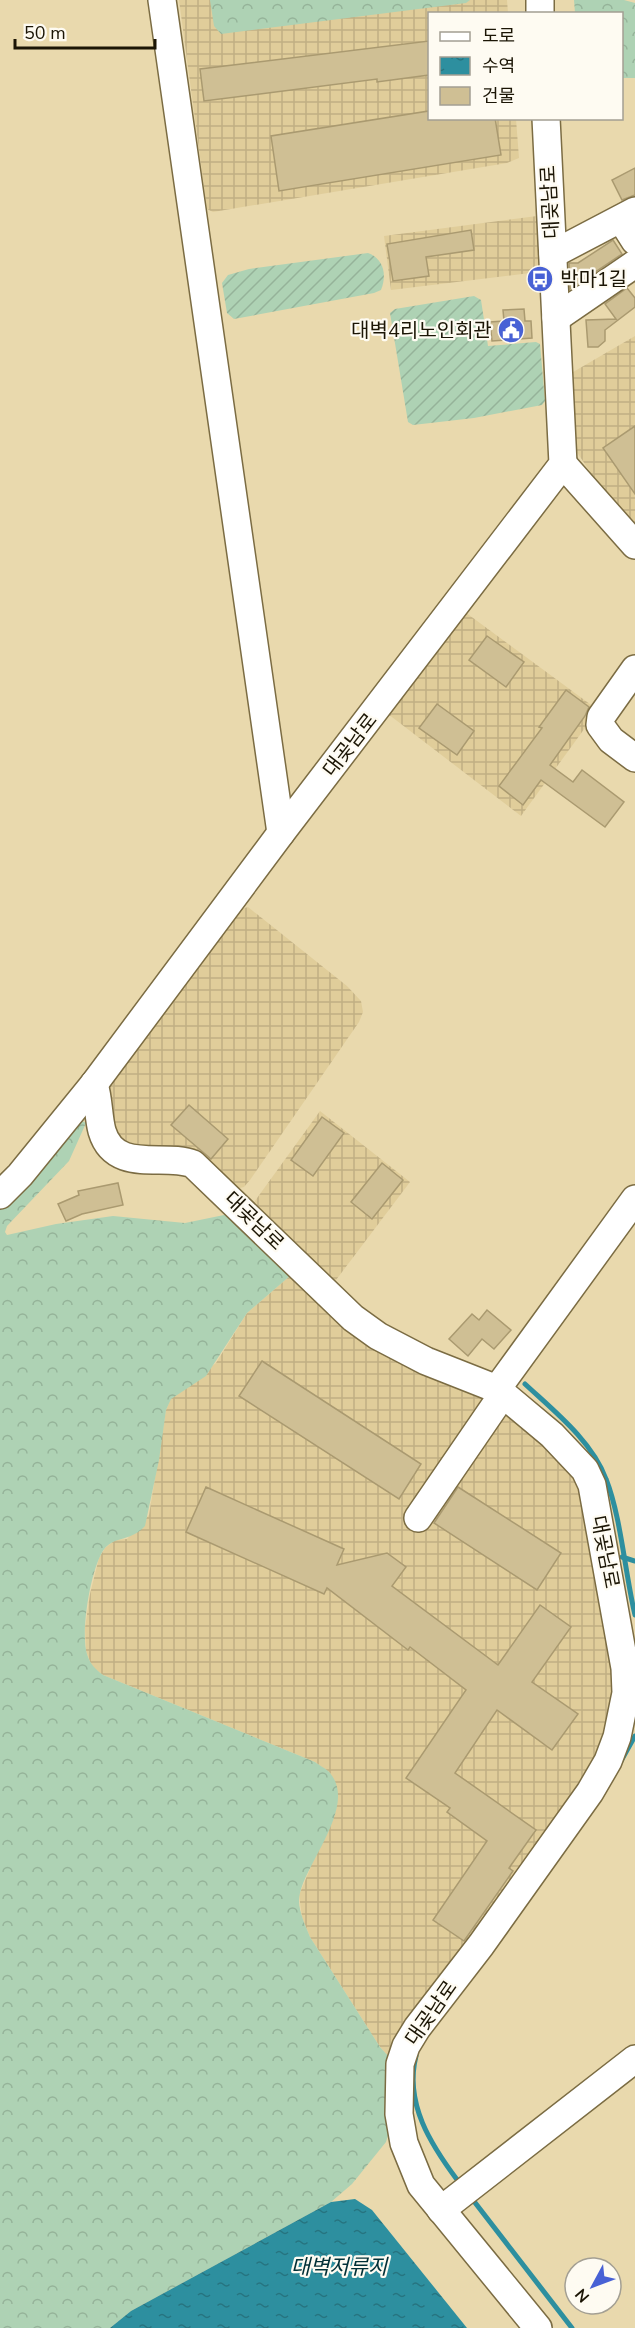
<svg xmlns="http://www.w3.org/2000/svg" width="635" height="2328" font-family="'Nunito Sans','Noto Sans KR',sans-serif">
<defs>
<pattern id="industrial-grid" width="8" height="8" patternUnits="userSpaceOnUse" patternTransform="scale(1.5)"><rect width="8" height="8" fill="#e0cd9a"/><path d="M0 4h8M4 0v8" fill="none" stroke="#c0af83"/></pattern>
<pattern id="forest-crowns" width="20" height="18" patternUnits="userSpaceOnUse" patternTransform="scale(1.5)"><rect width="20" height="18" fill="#aed2b4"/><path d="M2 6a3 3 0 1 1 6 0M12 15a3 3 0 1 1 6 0" fill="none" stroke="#95b399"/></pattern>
<pattern id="garden-furrows" width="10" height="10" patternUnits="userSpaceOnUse" patternTransform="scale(1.5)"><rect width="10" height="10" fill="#aed2b4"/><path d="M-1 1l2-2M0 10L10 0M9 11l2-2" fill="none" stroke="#95b399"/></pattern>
<pattern id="water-ripples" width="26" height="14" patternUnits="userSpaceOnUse" patternTransform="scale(1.5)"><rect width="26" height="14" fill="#2d8f9f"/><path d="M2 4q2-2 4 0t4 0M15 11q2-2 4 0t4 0" fill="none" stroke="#267480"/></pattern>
</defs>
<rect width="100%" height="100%" fill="#e9d9ad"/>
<!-- industrial -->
<g fill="url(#industrial-grid)">
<polygon points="179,0 507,0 508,13 430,14 430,118 516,119 519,158 507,163 213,212 207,209"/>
<polygon points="537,216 539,272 391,290 384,236"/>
<polygon points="635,336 635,528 606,495 574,448 568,375"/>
<polygon points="465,612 598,710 521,816 388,714"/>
<polygon points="248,907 347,986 361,1001 363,1012 359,1022 250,1180 244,1187 236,1189 119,1147 101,1090 235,911"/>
<polygon points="320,1111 410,1182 333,1284 252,1205"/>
<polygon points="291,1275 351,1334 373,1347 475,1390 520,1419 578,1480 617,1687 604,1740 592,1762 476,1936 415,2008 389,2057 380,2047 310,1937 302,1917 299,1895 310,1869 331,1774 315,1762 103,1675 92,1667 86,1651 85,1628 90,1594 99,1558 105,1548 115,1540 127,1539 149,1515 166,1410 171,1398 216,1363 247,1313"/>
</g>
<!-- forest -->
<g fill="url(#forest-crowns)">
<polygon points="210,0 470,0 466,3 221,34 214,26"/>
<polygon points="574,0 624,0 635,3 635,78 622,78 622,14 575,13"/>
<path d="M79 1119 86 1123 69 1161 7 1226 5 1232 7 1235 56 1224 113 1216 185 1223 224 1215 234 1218 291 1275 247 1313 206 1376 171 1399 166 1410 159 1460 145 1526C132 1541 116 1536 105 1548 91 1565 80 1633 87 1654 90 1664 95 1669 103 1675L315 1762C320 1766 327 1769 330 1773 357 1805 308 1860 300 1893 296 1907 305 1924 310 1937L380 2047 389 2057 391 2126 386 2142 352 2184 331 2202 131 2311 110 2328H0V1208Z"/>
</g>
<!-- garden -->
<g fill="url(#garden-furrows)">
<path d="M368 253C384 259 387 275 381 290L374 293 234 319 227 313 222 283 228 275 249 269Z"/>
<polygon points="474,296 481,300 488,346 536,342 540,344 545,401 542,405 474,418 413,425 408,422 390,313 395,309"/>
</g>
<!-- water -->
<polygon fill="url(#water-ripples)" points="355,2199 372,2210 467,2328 110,2328 131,2311 331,2202"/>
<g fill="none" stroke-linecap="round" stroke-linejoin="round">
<!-- stream -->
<g stroke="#2d8f9f" stroke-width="5">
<path d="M525 1384C554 1411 592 1441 606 1479 621 1517 625 1573 635 1615"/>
<polyline points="622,1557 635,1561"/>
<polyline points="621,1761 635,1736"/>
<path d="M416 2056C404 2103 431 2145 458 2181"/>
<polyline points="473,2200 572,2328"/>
</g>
</g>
<!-- building -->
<g fill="#cfbf94" stroke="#aa9a70" stroke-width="1.5">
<polygon points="429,41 429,75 377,82 377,79 204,101 200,69"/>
<polygon points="429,111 429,118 495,118 501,155 279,191 271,136"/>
<polygon points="635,168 635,195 622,200 612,180"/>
<polygon points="471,230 474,250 426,257 429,276 393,281 387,244"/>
<polygon points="613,240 622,254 570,289 569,263 578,263"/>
<polygon points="627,288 635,298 635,307 605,330 605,341 598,347 588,347 586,320 616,319 605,304"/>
<polygon points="524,309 525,321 531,321 532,338 492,341 490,322 504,321 503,310"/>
<polygon points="635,426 635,494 603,448"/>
<polygon points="487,636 524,662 506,687 469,660"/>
<polygon points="566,690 589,707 585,716 550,765 573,782 582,770 624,802 605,827 541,780 523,805 499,786 542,728 539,727"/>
<polygon points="437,704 474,731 457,755 419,728"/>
<polygon points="189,1105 228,1139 211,1159 171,1125"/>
<polygon points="322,1117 344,1133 313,1176 291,1160"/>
<polygon points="382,1163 403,1180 372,1219 351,1202"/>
<polygon points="118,1183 123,1205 82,1214 66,1221 58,1204 79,1195 78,1191"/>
<polygon points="487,1310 511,1330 494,1349 482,1339 468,1356 449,1339 472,1314 479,1320"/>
<polygon points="262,1361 421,1464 399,1499 239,1396"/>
<polygon points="206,1487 344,1549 337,1565 387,1553 406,1567 392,1586 498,1665 540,1605 571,1627 532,1682 578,1714 552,1750 497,1710 455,1773 536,1830 509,1868 513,1871 464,1941 433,1920 487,1841 447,1812 450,1808 406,1778 466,1690 410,1647 408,1650 327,1588 324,1594 186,1532"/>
<polygon points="458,1487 561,1553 537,1590 434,1523"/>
</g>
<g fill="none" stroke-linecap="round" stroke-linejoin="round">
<defs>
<g id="minor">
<polyline points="162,0 281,833"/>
<polyline points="540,0 540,14"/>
<polyline points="621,219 635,241"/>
<polyline points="553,254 635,211"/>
<polyline points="556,318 635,264"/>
<polyline points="563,464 635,545"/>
<polyline points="635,669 601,717 600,725 611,740 635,758"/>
<path d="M94 1084C99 1100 98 1116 102 1131 115 1175 165 1152 193 1164L353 1318 378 1336 426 1361 497 1389 552 1435 585 1470 592 1485 625 1668 626 1693 617 1737 608 1761 590 1792 481 1945 417 2028 406 2046 400 2064 399 2114 404 2143 421 2185 538 2328"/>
<polyline points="0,1195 20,1175 94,1084 281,833 563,464 546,118"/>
<polyline points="497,1389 635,1199"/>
<polyline points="418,1518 503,1394"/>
<polyline points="441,2210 635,2059"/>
</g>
</defs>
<!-- minor casing -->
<use href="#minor" stroke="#7b6c43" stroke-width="30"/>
<!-- minor -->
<use href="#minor" stroke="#fff" stroke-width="27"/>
</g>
<!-- icons -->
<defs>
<symbol id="bus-disc" viewBox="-11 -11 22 22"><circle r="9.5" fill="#4861d5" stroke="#fefbf2"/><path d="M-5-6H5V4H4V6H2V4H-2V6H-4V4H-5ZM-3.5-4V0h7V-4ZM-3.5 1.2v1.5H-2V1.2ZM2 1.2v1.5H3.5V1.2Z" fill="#fff"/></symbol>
<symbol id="civic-disc" viewBox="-11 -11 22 22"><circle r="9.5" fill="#4861d5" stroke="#fefbf2"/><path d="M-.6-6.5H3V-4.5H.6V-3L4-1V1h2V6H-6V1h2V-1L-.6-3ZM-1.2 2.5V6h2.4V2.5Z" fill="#fff"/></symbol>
</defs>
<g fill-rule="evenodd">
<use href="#bus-disc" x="525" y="264" width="30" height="30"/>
<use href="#civic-disc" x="496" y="315" width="30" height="30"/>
</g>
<g text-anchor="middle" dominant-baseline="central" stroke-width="4.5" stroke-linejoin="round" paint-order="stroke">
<!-- street labels -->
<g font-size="20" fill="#1b1505" stroke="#fefbf2">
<text transform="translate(550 202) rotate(-93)">대곶남로</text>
<text transform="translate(350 745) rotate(-52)">대곶남로</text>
<text transform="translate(254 1221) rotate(44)">대곶남로</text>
<text transform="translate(605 1552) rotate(79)">대곶남로</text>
<text transform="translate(431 2013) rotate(-55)">대곶남로</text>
</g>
<!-- poi labels -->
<g font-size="20" fill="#1b1505" stroke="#fefbf2" text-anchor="start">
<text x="560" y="279">박마1길</text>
<text x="492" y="330" text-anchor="end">대벽4리노인회관</text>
</g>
<!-- water labels -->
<g font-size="21" font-style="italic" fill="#013037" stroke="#fefbf2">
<text x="339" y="2267">대벽저류지</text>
</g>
</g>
<!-- legend -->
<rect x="428" y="12" width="195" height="108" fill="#fefbf2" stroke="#a39f93" stroke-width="1.5"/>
<rect x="440" y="32" width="30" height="9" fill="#ffffff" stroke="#a39f93" stroke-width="1.5"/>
<text x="482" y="42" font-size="18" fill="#1b1505">도로</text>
<rect x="440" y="57" width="30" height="18" fill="url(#water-ripples)" stroke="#a39f93" stroke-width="1.5"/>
<text x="482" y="72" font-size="18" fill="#1b1505">수역</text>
<rect x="440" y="87" width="30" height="18" fill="#cfbf94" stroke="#a39f93" stroke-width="1.5"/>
<text x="482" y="102" font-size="18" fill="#1b1505">건물</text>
<!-- north arrow -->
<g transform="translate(593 2286) rotate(229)"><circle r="28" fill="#fefbf2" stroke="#a39f93" stroke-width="1.5"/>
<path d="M0-4.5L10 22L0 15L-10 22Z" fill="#4861d5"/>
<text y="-9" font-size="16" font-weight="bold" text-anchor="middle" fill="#1b1505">N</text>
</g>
<!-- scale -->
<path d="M15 39v9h140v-9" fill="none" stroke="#1b1505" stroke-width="3"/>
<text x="24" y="39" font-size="18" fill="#1b1505" stroke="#fefbf2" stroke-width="4.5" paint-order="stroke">50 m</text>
</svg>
